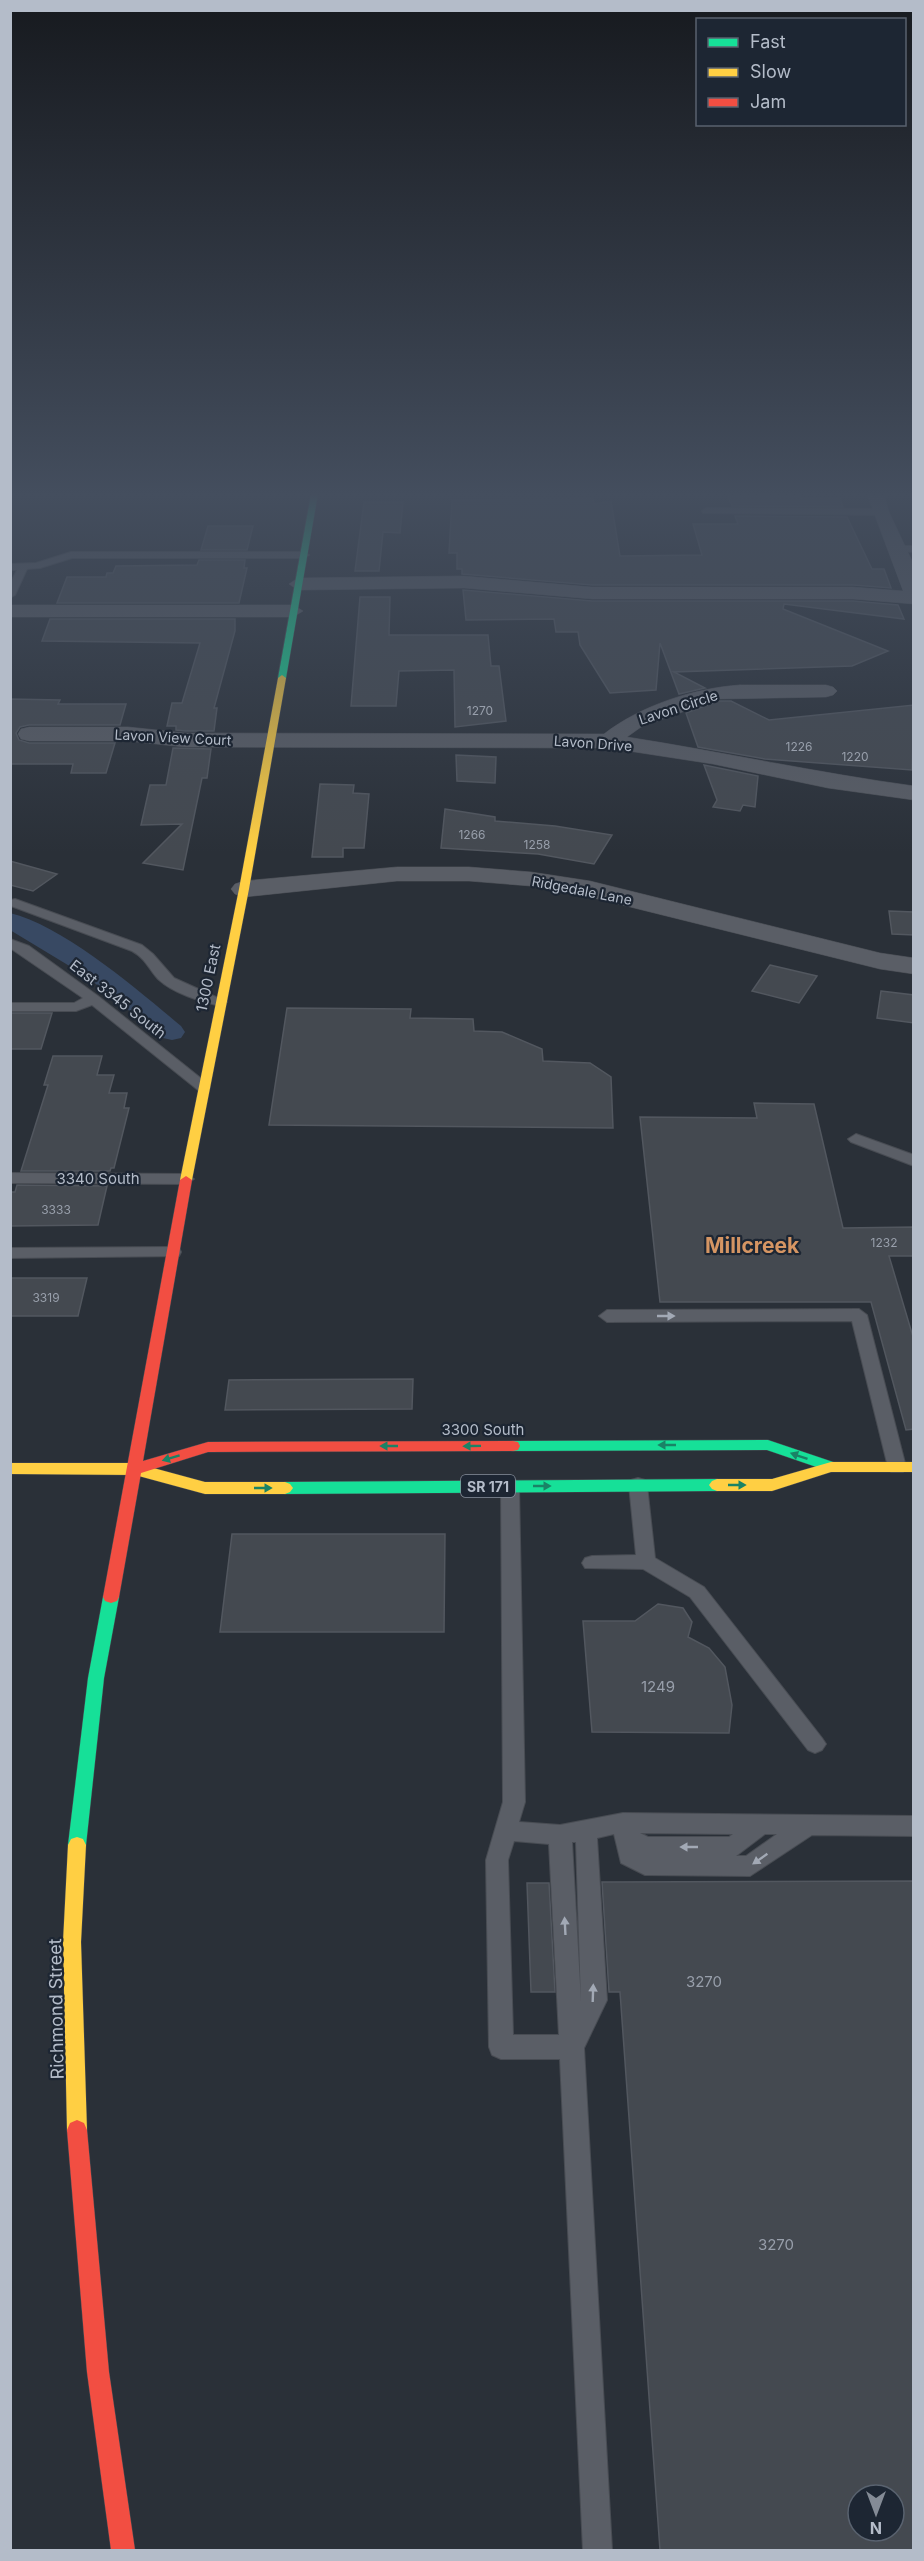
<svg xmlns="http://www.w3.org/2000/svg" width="924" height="2561" font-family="Inter,sans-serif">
<rect width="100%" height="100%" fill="#2a3038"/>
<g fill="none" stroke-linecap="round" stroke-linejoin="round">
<!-- canal -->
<path fill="#384963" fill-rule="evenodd" d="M10 913C64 926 139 991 181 1026L185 1032 181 1038 172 1040 163 1038 86 976 10 930Z"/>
</g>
<!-- building -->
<g fill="#444950" stroke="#52575f" stroke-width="1.5" fill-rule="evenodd">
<polygon points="727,494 800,495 802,499 840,499 843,507 732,506"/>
<polygon points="593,499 594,504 611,501 620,556 702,555 693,524 738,524 735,516 847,517 872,569 884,569 891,588 853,585 592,585 462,574 462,569 457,569 457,553 449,553 452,500"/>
<polygon points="364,502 403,502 400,533 383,532 379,571 355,571"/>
<polygon points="208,526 253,526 247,550 201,550"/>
<polygon points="199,560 245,560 244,568 247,568 239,603 57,603 67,577 106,577 107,573 113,573 116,566 197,565"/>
<polygon points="463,590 592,601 853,601 898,605 904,619 784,604 783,609 888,651 852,666 674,672 705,688 679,694 660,643 656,690 610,693 580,645 578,632 556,632 554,619 466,620"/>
<polygon points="360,597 390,597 389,635 488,635 491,666 499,666 506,721 455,727 454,670 399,671 396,706 351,706"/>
<polygon points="50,619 235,619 235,631 214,708 217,708 214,731 185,731 176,730 176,726 167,726 172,703 182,703 200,643 42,641"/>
<polygon points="10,699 60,700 58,704 126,704 120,725 29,725 20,727 16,733 19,740 29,743 115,743 106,773 71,773 73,764 10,764"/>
<polygon points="718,701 731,701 769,720 914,705 912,770 765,759 698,747 686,713"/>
<polygon points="173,748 211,749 207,778 202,778 183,870 143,863 182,824 141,825 150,785 166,785"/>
<polygon points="456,755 496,757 495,783 457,781"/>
<polygon points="704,765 758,776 755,807 743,805 740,811 713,807 717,800"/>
<polygon points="320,784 354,785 353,793 369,794 364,848 343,848 343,857 312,857"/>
<polygon points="445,809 495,817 495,821 555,826 612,835 594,864 538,854 441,848"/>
<polygon points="10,861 57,874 33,891 10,885"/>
<polygon points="889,911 914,912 914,935 892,934"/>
<polygon points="770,965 817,976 799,1003 752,991"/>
<polygon points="881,991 914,995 914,1023 877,1018"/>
<polygon points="287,1008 411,1009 410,1018 473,1019 474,1031 502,1032 542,1049 543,1061 590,1063 611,1077 613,1128 269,1125"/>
<polygon points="10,1013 52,1013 41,1049 10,1049"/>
<polygon points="53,1056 102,1056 97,1075 114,1075 109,1093 127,1093 124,1108 129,1108 114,1168 111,1168 110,1171 21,1171 48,1085 44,1085"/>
<polygon points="754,1103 814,1104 843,1228 914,1227 914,1256 889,1256 914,1340 914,1429 906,1430 871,1302 660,1302 640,1117 757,1118"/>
<polygon points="17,1185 107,1186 98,1225 10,1226 10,1192 15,1192"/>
<polygon points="10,1278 87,1278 78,1316 10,1316"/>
<polygon points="413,1379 412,1409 225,1410 229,1380"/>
<polygon points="232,1534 445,1534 444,1632 220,1632"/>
<polygon points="658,1604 683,1608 692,1622 688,1637 709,1648 725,1667 732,1705 729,1733 592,1732 583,1621 635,1621"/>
<path d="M914 1881V2550H660L620 1992H609L602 1882ZM858 2495H894V2531H858Z"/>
<polygon points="527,1883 549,1883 555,1992 531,1992"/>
</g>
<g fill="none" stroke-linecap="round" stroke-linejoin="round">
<defs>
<g id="lane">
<polygon points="706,508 880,509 884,512 880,515 703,513 702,511"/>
<polygon points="896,546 914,546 914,552 893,551 891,549"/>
<polygon points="71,552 304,552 309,555 304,558 72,558 40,568 27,569 15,595 10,598 10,584 17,570 10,570 10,564 36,563"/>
<path d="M15 899 142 945 153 954 174 978 227 1002 220 1006C200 1001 174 994 158 979 149 969 145 958 132 951L11 906V900Z"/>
<polygon points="10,939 29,946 98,996 208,1084 210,1087 208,1090 198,1090 92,1005 76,1011 10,1011 10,1003 74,1003 83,998 10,948"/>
<polygon points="856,1134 914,1155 914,1166 851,1142 848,1139"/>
<polygon points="10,1173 186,1174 194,1179 186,1184 10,1183"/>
<polygon points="173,1247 179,1248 181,1252 179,1256 10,1258 10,1248"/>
<polygon points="859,1309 867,1315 906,1467 903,1472 891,1472 888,1467 852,1321 607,1322 599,1316 607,1310"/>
<polygon points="638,1478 645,1480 647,1485 655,1558 704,1587 822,1738 826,1744 822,1750 815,1753 808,1750 690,1597 643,1569 585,1568 582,1563 585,1558 592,1556 636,1555 629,1485 631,1480"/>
<path d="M510 1479 517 1481 519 1486 525 1802 519 1822 560 1825 623 1813 914 1816V1836L812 1835 750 1876 645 1875 621 1863 614 1834 597 1838 607 2000 584 2048 612 2550H583L560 2059H501L492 2055 489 2047 486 1860 503 1802 501 1486 503 1481ZM640 1833 733 1834 729 1837H648ZM765 1834H777L746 1856H736ZM514 1841 549 1844 559 2035H513L508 1860ZM572 1842H576L581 2002Z"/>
</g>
<g id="street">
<polygon points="867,494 884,494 889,512 914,565 914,604 853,599 592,599 464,588 298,590 289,584 298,578 464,576 592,587 853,587 903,591"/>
<polygon points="10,605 293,605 303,611 293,617 10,617"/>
<path d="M740 685H826L833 687 837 691 833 695 826 697 718 699 641 727 627 737C723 752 818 773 914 786V800L828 788 713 764 609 748 185 747 128 741H29L21 739 18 734 21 729 29 727H128L185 733 604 734C640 706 694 688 740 685Z"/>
<polygon points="397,867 469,867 531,872 590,881 880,953 914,958 914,974 880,969 590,897 531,886 469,881 397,881 244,897 235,894 231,889 235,884 244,881"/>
</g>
<g id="fast">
<polygon points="311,494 318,494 286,678 282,681 278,678"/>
<polygon points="768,1440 836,1463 839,1467 836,1471 831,1472 767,1450 513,1451 508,1450 506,1446 508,1442 513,1441"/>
<polygon points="717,1479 722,1481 725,1485 722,1489 717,1491 285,1494 280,1492 277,1488 280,1484 285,1482"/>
<polygon points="111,1591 117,1593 119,1597 104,1678 86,1845 83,1851 77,1853 71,1851 68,1845 88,1678 103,1597 105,1593"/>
</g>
<g id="slow">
<polygon points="282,675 286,678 249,889 192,1180 186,1184 180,1180 239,889 278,678"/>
<polygon points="831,1462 914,1462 914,1472 831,1472 772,1491 717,1491 712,1489 709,1485 712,1481 717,1479 772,1479"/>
<polygon points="10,1463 135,1463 205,1482 285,1482 290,1484 293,1488 290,1492 285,1494 205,1494 135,1475 10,1474"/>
<polygon points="77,1837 83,1839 86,1845 81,1942 87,2130 84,2137 77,2140 70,2137 67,2130 63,1942 68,1845 71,1839"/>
</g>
<g id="jam">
<polygon points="186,1176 192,1180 143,1461 208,1442 513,1441 518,1442 520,1446 518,1450 513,1451 208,1452 141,1473 119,1597 117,1601 111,1603 105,1601 103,1597 180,1180"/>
<polygon points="77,2120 84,2123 87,2130 109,2372 135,2550 111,2550 87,2372 67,2130 70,2123"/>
</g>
</defs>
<!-- lane casing -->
<use href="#lane" stroke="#484c53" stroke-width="2"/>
<!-- street casing -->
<use href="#street" stroke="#484c53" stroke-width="1"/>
<!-- fast casing -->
<use href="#fast" stroke="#484c53" stroke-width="1"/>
<!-- slow casing -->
<use href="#slow" stroke="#484c53" stroke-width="1"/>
<!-- jam casing -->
<use href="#jam" stroke="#484c53" stroke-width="1"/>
<!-- lane -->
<use href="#lane" fill="#5a5e66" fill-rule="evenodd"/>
<!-- street -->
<use href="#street" fill="#5a5e66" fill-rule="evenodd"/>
<!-- fast -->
<use href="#fast" fill="#16e098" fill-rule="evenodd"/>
<!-- slow -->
<use href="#slow" fill="#ffcf43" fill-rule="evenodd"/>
<!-- jam -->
<use href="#jam" fill="#f24e42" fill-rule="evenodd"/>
</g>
<!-- one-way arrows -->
<defs><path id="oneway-solid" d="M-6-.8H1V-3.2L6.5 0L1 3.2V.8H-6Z" transform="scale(1.5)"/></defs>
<g fill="#a2a9b5">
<use href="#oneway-solid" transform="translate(666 1316)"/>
<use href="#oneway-solid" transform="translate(689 1847) rotate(180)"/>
<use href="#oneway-solid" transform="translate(760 1859) rotate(145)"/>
<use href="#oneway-solid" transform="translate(565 1926) rotate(-93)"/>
<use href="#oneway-solid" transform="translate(593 1993) rotate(-88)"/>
</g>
<g fill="#1a8366">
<use href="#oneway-solid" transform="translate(667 1445) rotate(-180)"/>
<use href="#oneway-solid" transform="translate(389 1446) rotate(180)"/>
<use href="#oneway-solid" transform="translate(472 1446) rotate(179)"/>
<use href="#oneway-solid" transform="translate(799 1456) rotate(-161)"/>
<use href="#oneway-solid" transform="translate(171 1458) rotate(163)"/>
<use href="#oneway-solid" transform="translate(737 1485)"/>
<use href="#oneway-solid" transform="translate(542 1486)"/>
<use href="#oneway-solid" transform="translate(263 1488)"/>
</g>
<!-- sky -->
<linearGradient id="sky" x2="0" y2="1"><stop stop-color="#171a1f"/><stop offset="0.58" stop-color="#444e5e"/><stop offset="1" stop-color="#444e5e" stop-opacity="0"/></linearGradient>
<rect width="924" height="853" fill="url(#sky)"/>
<g text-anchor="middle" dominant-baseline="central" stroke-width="4.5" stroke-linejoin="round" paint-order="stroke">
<!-- number labels -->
<g font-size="12" fill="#989fab">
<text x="480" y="710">1270</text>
<text x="799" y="746">1226</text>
<text x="855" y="756">1220</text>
<text x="472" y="834">1266</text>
<text x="537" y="844">1258</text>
<text x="56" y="1209">3333</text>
<text x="884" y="1242">1232</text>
<text x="46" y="1297">3319</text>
</g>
<!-- far-street labels -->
<g font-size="14" fill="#b4bcc9" stroke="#1d2633">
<text transform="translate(678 707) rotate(-18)">Lavon Circle</text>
<text transform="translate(173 737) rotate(3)">Lavon View Court</text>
<text transform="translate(593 743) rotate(4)">Lavon Drive</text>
<text transform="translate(582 890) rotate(11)">Ridgedale Lane</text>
</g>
<!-- shield labels -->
<rect fill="#1d2633" stroke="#878f9c" stroke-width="1.5" x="461" y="1475" width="54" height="22" rx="4.5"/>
<g font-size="14" font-weight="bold" fill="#b4bcc9">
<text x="488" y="1486">SR 171</text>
</g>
<!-- street labels -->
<g font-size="15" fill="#b4bcc9" stroke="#1d2633">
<text transform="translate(208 978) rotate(-78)">1300 East</text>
<text transform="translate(118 999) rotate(38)">East 3345 South</text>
<text x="98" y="1178">3340 South</text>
<text x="483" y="1429">3300 South</text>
</g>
<!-- near-number labels -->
<g font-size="15" fill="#989fab">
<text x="658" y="1686">1249</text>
<text x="704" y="1981">3270</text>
<text x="776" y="2244">3270</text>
</g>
<!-- near-street labels -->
<g font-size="18" fill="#b4bcc9" stroke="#1d2633">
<text transform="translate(56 2009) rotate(-91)">Richmond Street</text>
</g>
<!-- district labels -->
<g font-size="21" font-weight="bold" fill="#d59563" stroke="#1d2633">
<text x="752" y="1245">Millcreek</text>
</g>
</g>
<!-- border -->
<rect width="924" height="2561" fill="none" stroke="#b4bcc9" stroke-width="24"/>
<!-- legend -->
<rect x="696" y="18" width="210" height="108" fill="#1d2633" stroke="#59626f" stroke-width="1.5"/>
<rect x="708" y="38" width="30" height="9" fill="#16e098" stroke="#59626f" stroke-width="1.5"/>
<text x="750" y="48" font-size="18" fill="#b4bcc9">Fast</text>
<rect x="708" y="68" width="30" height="9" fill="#ffcf43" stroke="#59626f" stroke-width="1.5"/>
<text x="750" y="78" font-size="18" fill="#b4bcc9">Slow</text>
<rect x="708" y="98" width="30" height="9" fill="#f24e42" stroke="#59626f" stroke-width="1.5"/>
<text x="750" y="108" font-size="18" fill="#b4bcc9">Jam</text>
<!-- north arrow -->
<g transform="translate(876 2513) rotate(180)"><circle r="28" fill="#1d2633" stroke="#59626f" stroke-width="1.5"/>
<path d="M0-4.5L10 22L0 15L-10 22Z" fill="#848b96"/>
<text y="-9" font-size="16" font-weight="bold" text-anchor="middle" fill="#b4bcc9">N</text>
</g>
</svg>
